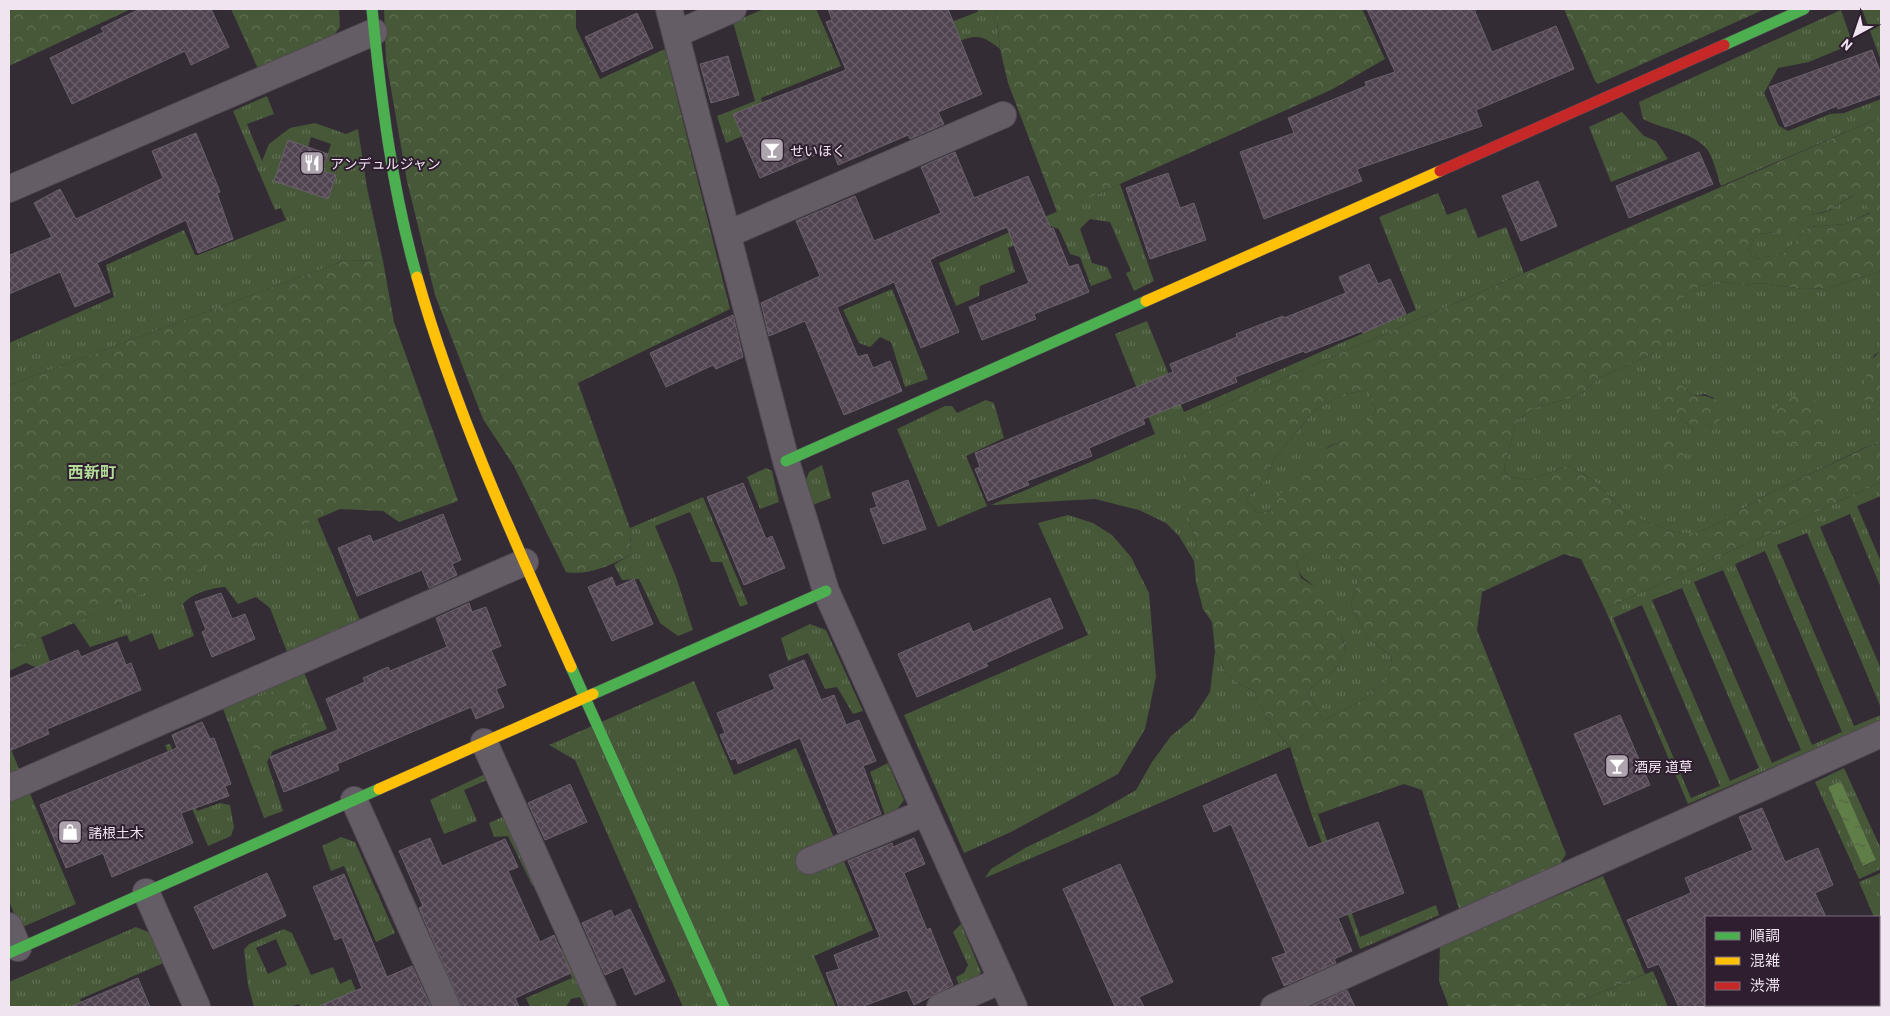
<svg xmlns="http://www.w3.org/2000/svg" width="1890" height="1016" font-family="Barlow,'Noto Sans JP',sans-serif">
<defs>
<pattern id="grass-tufts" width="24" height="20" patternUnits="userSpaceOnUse" patternTransform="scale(1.25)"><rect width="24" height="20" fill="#465838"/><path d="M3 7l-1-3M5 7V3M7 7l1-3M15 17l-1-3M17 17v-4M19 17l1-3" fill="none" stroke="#617055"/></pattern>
<pattern id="forest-crowns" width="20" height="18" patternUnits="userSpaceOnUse" patternTransform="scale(1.25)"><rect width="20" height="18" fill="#465838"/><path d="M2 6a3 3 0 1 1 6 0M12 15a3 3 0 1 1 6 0" fill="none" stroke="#617055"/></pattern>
<pattern id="water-ripples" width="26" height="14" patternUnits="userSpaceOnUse" patternTransform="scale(1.25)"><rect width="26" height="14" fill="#607e47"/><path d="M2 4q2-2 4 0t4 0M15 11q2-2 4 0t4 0" fill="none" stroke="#556447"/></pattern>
<pattern id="building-cross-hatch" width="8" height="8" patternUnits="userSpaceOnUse" patternTransform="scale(1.25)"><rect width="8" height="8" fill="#504451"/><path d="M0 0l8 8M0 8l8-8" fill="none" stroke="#6a5f6a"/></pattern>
</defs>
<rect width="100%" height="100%" fill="#342c35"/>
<!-- grass -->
<g fill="url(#grass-tufts)" fill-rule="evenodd">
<polygon points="764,9 816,9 841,66 761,98 771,124 726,143 717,116 755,101 733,22"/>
<path d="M979 9H997L996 11 1000 49C980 33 975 35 952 44L944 25 977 12Z"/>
<polygon points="1862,9 1881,9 1881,61"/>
<path d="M1841 10 1850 36 1845 47 1809 62 1778 68 1764 93 1779 126 1788 131 1830 114 1844 113 1881 99V117L1721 186C1717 175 1713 154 1704 146 1688 131 1662 129 1643 119L1639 102Z"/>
<path d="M267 96 274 114 247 124 262 161 269 144 290 128 315 123 346 134 358 129 367 188 383 261 346 260 9 385V343L114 297 106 265 184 230 195 255H198L286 220 281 208 275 210 233 111ZM311 137 331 144 322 171 336 175 328 199 274 181 288 140 308 147Z"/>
<polygon points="1622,112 1644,136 1656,141 1668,159 1611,182 1589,127"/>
<polygon points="1120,184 1154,281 1134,291 1126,273 1131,271 1110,222 1090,219 1080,229 1092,263 1107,267 1112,278 1091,286 1080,257 1070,254 1059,229 1047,225 1020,243 1008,248 1015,272 980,286 979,296 956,306 939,263"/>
<polygon points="1438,193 1447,215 1466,208 1478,238 1506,227 1524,273 1197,416 1189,522 1196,540 1194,561 1179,536 1166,523 1139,510 1095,499 991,505 1155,434 1115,334 1147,321 1184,412 1416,310 1379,217"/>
<path d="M1854 196 1868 206 1871 212 1846 224 1809 227 1784 253 1757 259 1748 249 1757 234 1778 232C1793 211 1812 218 1830 210 1839 206 1844 199 1854 196Z"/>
<path d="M1881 271V351L1874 355 1866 382 1874 409H1881V443L1866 447 1756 500 1729 518 1697 533H1681L1665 529 1628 514 1592 479 1567 466 1530 480 1509 477 1504 469 1516 422 1531 409 1580 395 1599 378 1652 354 1684 296 1700 286 1717 281 1742 285 1762 283 1803 289 1828 288ZM1687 390 1693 396 1704 394 1714 398 1695 430 1681 419Z"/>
<polygon points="892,289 928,379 905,387 891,342 880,337 870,347 859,343 843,310"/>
<polygon points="1368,390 1376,410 1369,422 1354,435 1328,447 1281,494 1272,511 1257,513 1246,499 1268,478 1273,460 1315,410 1344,394"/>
<polygon points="986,400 994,403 1004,438 966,456 987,506 938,527 897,429 945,406 952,406 957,413"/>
<polygon points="822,465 831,498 810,506 804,485 809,472"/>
<polygon points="766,468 772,471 779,502 760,509 747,477"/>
<path d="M1881 482V496L1857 506 1881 562V588L1850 514 1820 527 1881 669V708L1807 533 1777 545 1854 726 1881 715V720L1688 804 1605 609ZM1765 551 1842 732 1812 745 1735 564ZM1723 570 1801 750 1772 763 1694 582ZM1682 588 1759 768 1730 781 1652 600ZM1642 605 1720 786 1691 798 1613 618Z"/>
<polygon points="703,497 748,604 740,607 722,562 711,562 690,512 655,526 676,577 693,630 678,636 660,623 639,579 622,580 614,565 631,554 630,528"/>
<polygon points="1068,515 1093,523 1112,535 1131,557 1149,593 1156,677 1145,729 1118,774 1011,832 964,853 904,715 1088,635 1038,523"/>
<path d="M317 518 362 625 289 657 270 608 256 597 238 604 225 587C212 588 192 593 183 604L194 636 159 650 152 633 130 642 127 635 90 647 74 623Z"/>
<path d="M1324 551 1342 563 1358 580 1351 606 1367 637 1392 657 1389 678 1364 699 1323 721 1308 692C1315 682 1324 679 1333 671 1339 666 1342 657 1346 650 1343 635 1328 599 1316 588 1303 575 1302 582 1296 562L1309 554Z"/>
<polygon points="810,624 826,630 863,711 853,714 837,687 825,689 808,653 788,661 781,638"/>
<polygon points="41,637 57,681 45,684 35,667 26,663 9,671 9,651"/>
<polygon points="1215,651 1226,673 1239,684 1254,691 1267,719 1290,747 985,878 991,869 1025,848 1093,815 1136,790 1152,762 1171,736 1193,718 1210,692"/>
<polygon points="303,670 327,729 273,751 267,762 283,811 264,818 222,706"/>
<polygon points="694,681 734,775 796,748 873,930 814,956 836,1007 683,1007 575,760 549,745"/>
<polygon points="9,744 19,769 9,774"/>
<polygon points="170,744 197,811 220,803 230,805 234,827 231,836 208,846 165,745"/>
<polygon points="888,763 904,800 896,811 885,815 870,772"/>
<path d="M1844 768 1881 849V869L1859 879 1815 782ZM1841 781 1876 860 1864 866 1828 787Z"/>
<polygon points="485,774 487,780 464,790 477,821 444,834 430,800"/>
<polygon points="29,791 76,904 20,928 9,901 9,799"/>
<polygon points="1311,813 1318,814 1360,937 1436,905 1439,915 1360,949"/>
<polygon points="507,815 538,886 532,885 508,836 494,837 489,823"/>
<polygon points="341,837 355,842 395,933 376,942 344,866 331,871 322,846"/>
<polygon points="1881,873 1881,934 1879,917 1874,917 1859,882"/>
<polygon points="961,924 981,972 975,982 960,988 956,977 964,973 968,965 953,932"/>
<polygon points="136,927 153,934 166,962 80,999 83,1007 9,1007 9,982"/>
<path d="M284 929 292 933 311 975 333 967 340 984 351 979 363 1007H302L298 1004 291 1007H254L248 985 244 950 249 944ZM276 939 287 965 268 974 256 948Z"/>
<polygon points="565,947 592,1007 585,1007 580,997 571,999 566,1007 530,1007 526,998 572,978 561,949"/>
<polygon points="1653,971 1668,1007 1565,1007"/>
</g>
<!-- forest -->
<g fill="url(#forest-crowns)" fill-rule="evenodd">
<polygon points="9,9 131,9 9,66"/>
<polygon points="231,9 339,9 340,27 331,39 259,71"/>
<path d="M384 9H576V28L600 79 665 49 730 309 578 383 630 528 631 554C613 565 588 576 566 572L514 466 483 419 435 295 407 181 386 60Z"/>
<polygon points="997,9 1362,9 1385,59 1331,90 1057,212 1008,83 1000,49 996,11"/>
<polygon points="1564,9 1765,9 1598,84 1595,81"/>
<path d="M1881 117V271L1828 288 1803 289 1762 283 1742 285 1717 281 1700 286 1684 296 1670 340 1652 354 1599 378 1580 395 1531 409 1516 422 1504 469 1509 477 1530 480 1567 466 1592 479 1628 514 1665 529 1681 533H1697L1729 518 1756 500 1867 447 1881 443V482L1605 609 1581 559 1564 554 1482 592 1477 630 1566 854 1560 864 1459 909 1422 790 1404 784 1318 814 1311 813 1290 747 1267 719 1254 691 1239 684 1226 673 1215 651 1212 622 1203 609 1196 582 1194 561 1196 540 1189 522 1182 471 1186 439 1197 416ZM1853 196 1868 206 1870 213 1846 224 1809 227 1784 253 1757 259 1748 249 1757 234 1778 232C1791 215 1810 217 1829 210 1838 207 1844 199 1853 196ZM1368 390 1376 410C1359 441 1322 444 1299 468 1288 481 1279 496 1272 511L1257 513 1246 499 1268 478 1273 460 1315 410 1344 394ZM1324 552 1342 563 1358 580 1351 606 1367 637 1392 657 1389 678 1364 699 1323 721 1308 692C1315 682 1324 679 1333 671 1339 666 1342 657 1346 651L1333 605 1317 588 1301 578 1296 562 1309 554Z"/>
<polygon points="346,260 383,261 394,322 458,501 399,522 383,511 340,509 9,651 9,385"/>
<path d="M1881 351V409H1874L1862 397C1866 382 1866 360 1881 351Z"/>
<path d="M1675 379 1693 396C1707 394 1714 398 1724 407L1718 424 1708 431 1695 430 1681 419 1660 409 1654 392 1662 383Z"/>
<path d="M1802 396C1828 401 1829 417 1826 440L1816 448C1788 447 1774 442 1772 412L1784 398Z"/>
<polygon points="1661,430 1670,430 1686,458 1683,471 1675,479 1665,478 1655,467 1659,453"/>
<path d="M294 686C304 698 310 713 307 729L289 740 258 750 247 744 236 718C245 696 273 691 294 686Z"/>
<polygon points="1603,876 1645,974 1565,1007 1449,1007 1439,981 1440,945"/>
</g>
<!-- water -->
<polygon fill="url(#water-ripples)" points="1841,781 1876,860 1863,866 1828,787"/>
<!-- building -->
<g fill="url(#building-cross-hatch)" stroke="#696169">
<polygon points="140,9 211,9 229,47 191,65 185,51 72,104 50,58 104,32 101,28"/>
<polygon points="828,9 948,9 982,94 938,112 944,124 910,139 908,135 838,165 832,148 760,178 733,114 846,70 826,22 832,20"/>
<polygon points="1367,9 1474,9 1492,52 1556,26 1574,69 1476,110 1482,126 1357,169 1362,181 1264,219 1240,152 1294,133 1288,118 1366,86 1365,82 1395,72"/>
<polygon points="637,13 653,48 602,72 585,37"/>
<polygon points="1872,50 1881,74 1881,94 1838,109 1837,106 1785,127 1769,87"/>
<polygon points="728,56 739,95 711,103 700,64"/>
<polygon points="196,133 220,192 217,193 233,239 198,253 186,220 97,263 110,292 75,307 60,272 9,294 10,255 52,237 34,203 60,189 76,219 163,178 152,151"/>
<polygon points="288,140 328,154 322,171 336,175 328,199 274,181"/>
<polygon points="955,152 974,198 1028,176 1051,229 1053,228 1069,267 1078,264 1089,292 1034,314 1036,319 982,340 969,307 1029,283 1007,227 937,256 930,260 959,332 921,348 894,282 837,307 858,357 867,354 873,368 890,361 902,391 844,415 805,321 769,336 761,303 820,276 796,221 855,196 874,241 941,213 921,167"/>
<polygon points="1699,152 1713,184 1629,218 1616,186"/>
<polygon points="1168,173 1180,208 1194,203 1206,240 1150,259 1126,188"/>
<polygon points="1538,181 1557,226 1521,241 1502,196"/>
<polygon points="1369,264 1378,284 1390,279 1406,314 1363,333 1362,331 1305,353 1304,351 1235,377 1237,382 1143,419 1145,424 1089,448 1092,456 1027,481 1029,485 988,501 975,469 980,467 975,453 1173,372 1170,364 1237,337 1236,334 1283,316 1284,318 1346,293 1339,277"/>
<polygon points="733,315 743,357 716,369 713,365 666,387 650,353"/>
<polygon points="908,480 926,529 883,544 870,509 877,507 872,493"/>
<polygon points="743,483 766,539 772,536 785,568 744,585 707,497"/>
<polygon points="443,514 461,560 452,564 457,575 429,588 422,570 357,596 338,548 370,535 373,542"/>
<polygon points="612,577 616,587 634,579 653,624 612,641 588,587"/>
<polygon points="221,593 232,619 245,614 255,639 212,657 202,632 206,630 195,602"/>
<polygon points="1050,598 1063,628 986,663 988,666 917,697 898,654 969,623 973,632"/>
<polygon points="469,603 472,612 486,607 501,646 491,650 506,685 496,689 504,707 476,719 471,707 337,764 339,770 284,792 270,757 338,730 326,699 365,682 363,678 388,667 390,671 447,647 436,618"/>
<polygon points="117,642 126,665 131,663 141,690 47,729 49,734 9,751 9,679 78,650 81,657"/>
<polygon points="804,660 821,700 834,695 846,725 859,720 876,761 863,766 881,814 838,833 800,738 738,764 736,758 731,760 720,735 725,733 717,713 775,689 769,675"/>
<polygon points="1620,715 1650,785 1604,805 1574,734"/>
<polygon points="202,722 210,739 214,738 231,784 225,786 229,796 181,813 193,843 112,877 103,853 66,868 40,805 177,748 172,735"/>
<polygon points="1276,774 1308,848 1378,822 1404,893 1338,918 1352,951 1334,959 1336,963 1284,986 1272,958 1286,953 1231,824 1214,832 1203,806"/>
<polygon points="570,784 587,822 545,840 528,803"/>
<polygon points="1762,808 1785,862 1818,848 1833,885 1815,893 1826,917 1706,917 1706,1007 1679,1007 1659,964 1648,968 1627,920 1691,893 1685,878 1753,850 1739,817"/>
<polygon points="430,838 442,866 505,839 518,867 508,871 540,942 554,935 571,973 515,998 519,1007 462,1007 419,908 423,906 399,851"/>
<polygon points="914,838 925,864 904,873 927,930 930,928 953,985 914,1005 907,990 861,1007 839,1007 826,973 839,969 834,955 880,937 848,861 892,843 893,847"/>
<polygon points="1120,864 1173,982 1139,997 1144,1007 1115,1007 1063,889"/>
<polygon points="267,873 286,916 213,949 194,907"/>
<polygon points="344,874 387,977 412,966 431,1007 317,1007 362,988 342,937 335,940 313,887"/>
<polygon points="630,909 665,981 635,995 623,967 605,975 582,923 611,910 614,917"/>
<polygon points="138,978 150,1007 70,1007"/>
<polygon points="1347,990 1355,1007 1310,1007"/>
</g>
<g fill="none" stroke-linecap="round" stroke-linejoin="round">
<defs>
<g id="street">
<polyline points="669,9 786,461 826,591 1014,1007"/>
<polyline points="676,34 733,9"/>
<polyline points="9,189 374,32"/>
<polyline points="728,234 1003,115"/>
<polyline points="484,742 603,1007"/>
<polyline points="9,788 525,562"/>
<polyline points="354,800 447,1007"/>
<polyline points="809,861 926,812"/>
<polyline points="146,892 197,1007"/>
<polyline points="9,926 18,948"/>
<polyline points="1879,955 1881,954"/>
<polyline points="940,1007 1002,980"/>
<polyline points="1274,1007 1881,734"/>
<polyline points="1762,1007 1767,1005"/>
</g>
<g id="fast">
<path d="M372 9C381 99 392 190 417 277"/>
<polyline points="1724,45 1804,9"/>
<polyline points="786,461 1146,301"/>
<polyline points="571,667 724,1007"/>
<polyline points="593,694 826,591"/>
<polyline points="9,953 379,789"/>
</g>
<g id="slow">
<path d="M417 277C455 411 514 540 571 667"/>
<polyline points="1146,301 1440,171"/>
<polyline points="379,789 593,694"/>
</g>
<polyline id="jam" points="1440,171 1724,45"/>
</defs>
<!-- street casing -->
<use href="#street" stroke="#524a53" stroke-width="28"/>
<!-- fast casing -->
<use href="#fast" stroke="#524a53" stroke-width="12"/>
<!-- slow casing -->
<use href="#slow" stroke="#524a53" stroke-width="12"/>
<!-- jam casing -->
<use href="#jam" stroke="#524a53" stroke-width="12"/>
<!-- street -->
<use href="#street" stroke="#645d65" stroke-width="26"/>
<!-- fast -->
<use href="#fast" stroke="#4caf50" stroke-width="11"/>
<!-- slow -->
<use href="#slow" stroke="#ffc107" stroke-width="11"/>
<!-- jam -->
<use href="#jam" stroke="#c62828" stroke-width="11"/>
</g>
<!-- icons -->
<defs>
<symbol id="bar-square" viewBox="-11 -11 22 22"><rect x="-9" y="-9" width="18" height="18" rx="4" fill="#aea4ae" stroke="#2e1e2f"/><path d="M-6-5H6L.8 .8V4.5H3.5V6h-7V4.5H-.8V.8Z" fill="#fff"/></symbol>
<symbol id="restaurant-square" viewBox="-11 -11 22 22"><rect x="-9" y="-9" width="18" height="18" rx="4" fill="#aea4ae" stroke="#2e1e2f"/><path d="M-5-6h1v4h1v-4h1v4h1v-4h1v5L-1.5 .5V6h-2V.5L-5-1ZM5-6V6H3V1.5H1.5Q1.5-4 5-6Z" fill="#fff"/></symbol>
<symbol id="shop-square" viewBox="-11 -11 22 22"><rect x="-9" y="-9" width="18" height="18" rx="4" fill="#aea4ae" stroke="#2e1e2f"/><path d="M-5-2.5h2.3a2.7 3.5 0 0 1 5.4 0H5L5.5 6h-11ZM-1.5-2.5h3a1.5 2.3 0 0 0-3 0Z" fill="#fff"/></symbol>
</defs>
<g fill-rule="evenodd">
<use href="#bar-square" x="758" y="136" width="28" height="28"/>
<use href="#restaurant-square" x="298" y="149" width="28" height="28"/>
<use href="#bar-square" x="1603" y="752" width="28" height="28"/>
<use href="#shop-square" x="56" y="818" width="28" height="28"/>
</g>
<g text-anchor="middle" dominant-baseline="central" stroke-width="4" stroke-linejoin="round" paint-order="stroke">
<!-- poi labels -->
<g font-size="14" fill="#efe4ef" stroke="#2e1e2f" text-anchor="start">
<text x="790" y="150">せいほく</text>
<text x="330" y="163">アンデュルジャン</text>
<text x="1634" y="766">酒房 道草</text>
<text x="88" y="832">諸根土木</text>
</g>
<!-- quarter labels -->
<g font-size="16" font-weight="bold" fill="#b4dc98" stroke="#2e1e2f">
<text x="92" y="471">西新町</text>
</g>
</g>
<!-- border -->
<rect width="1890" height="1016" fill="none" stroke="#efe4ef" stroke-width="20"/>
<!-- legend -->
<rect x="1705" y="916" width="175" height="90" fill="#2e1e2f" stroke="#7b6d7c"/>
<rect x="1715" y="932" width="25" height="8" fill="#4caf50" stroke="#7b6d7c"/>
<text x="1750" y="941" font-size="15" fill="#efe4ef">順調</text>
<rect x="1715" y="957" width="25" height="8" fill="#ffc107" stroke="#7b6d7c"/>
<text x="1750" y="966" font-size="15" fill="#efe4ef">混雑</text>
<rect x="1715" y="982" width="25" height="8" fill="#c62828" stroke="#7b6d7c"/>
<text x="1750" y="991" font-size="15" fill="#efe4ef">渋滞</text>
<!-- north arrow -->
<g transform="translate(1855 35) rotate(220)" stroke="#2e1e2f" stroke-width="4" paint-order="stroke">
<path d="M0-4L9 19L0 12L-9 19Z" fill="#efe4ef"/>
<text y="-8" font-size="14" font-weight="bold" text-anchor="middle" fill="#efe4ef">N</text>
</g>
</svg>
